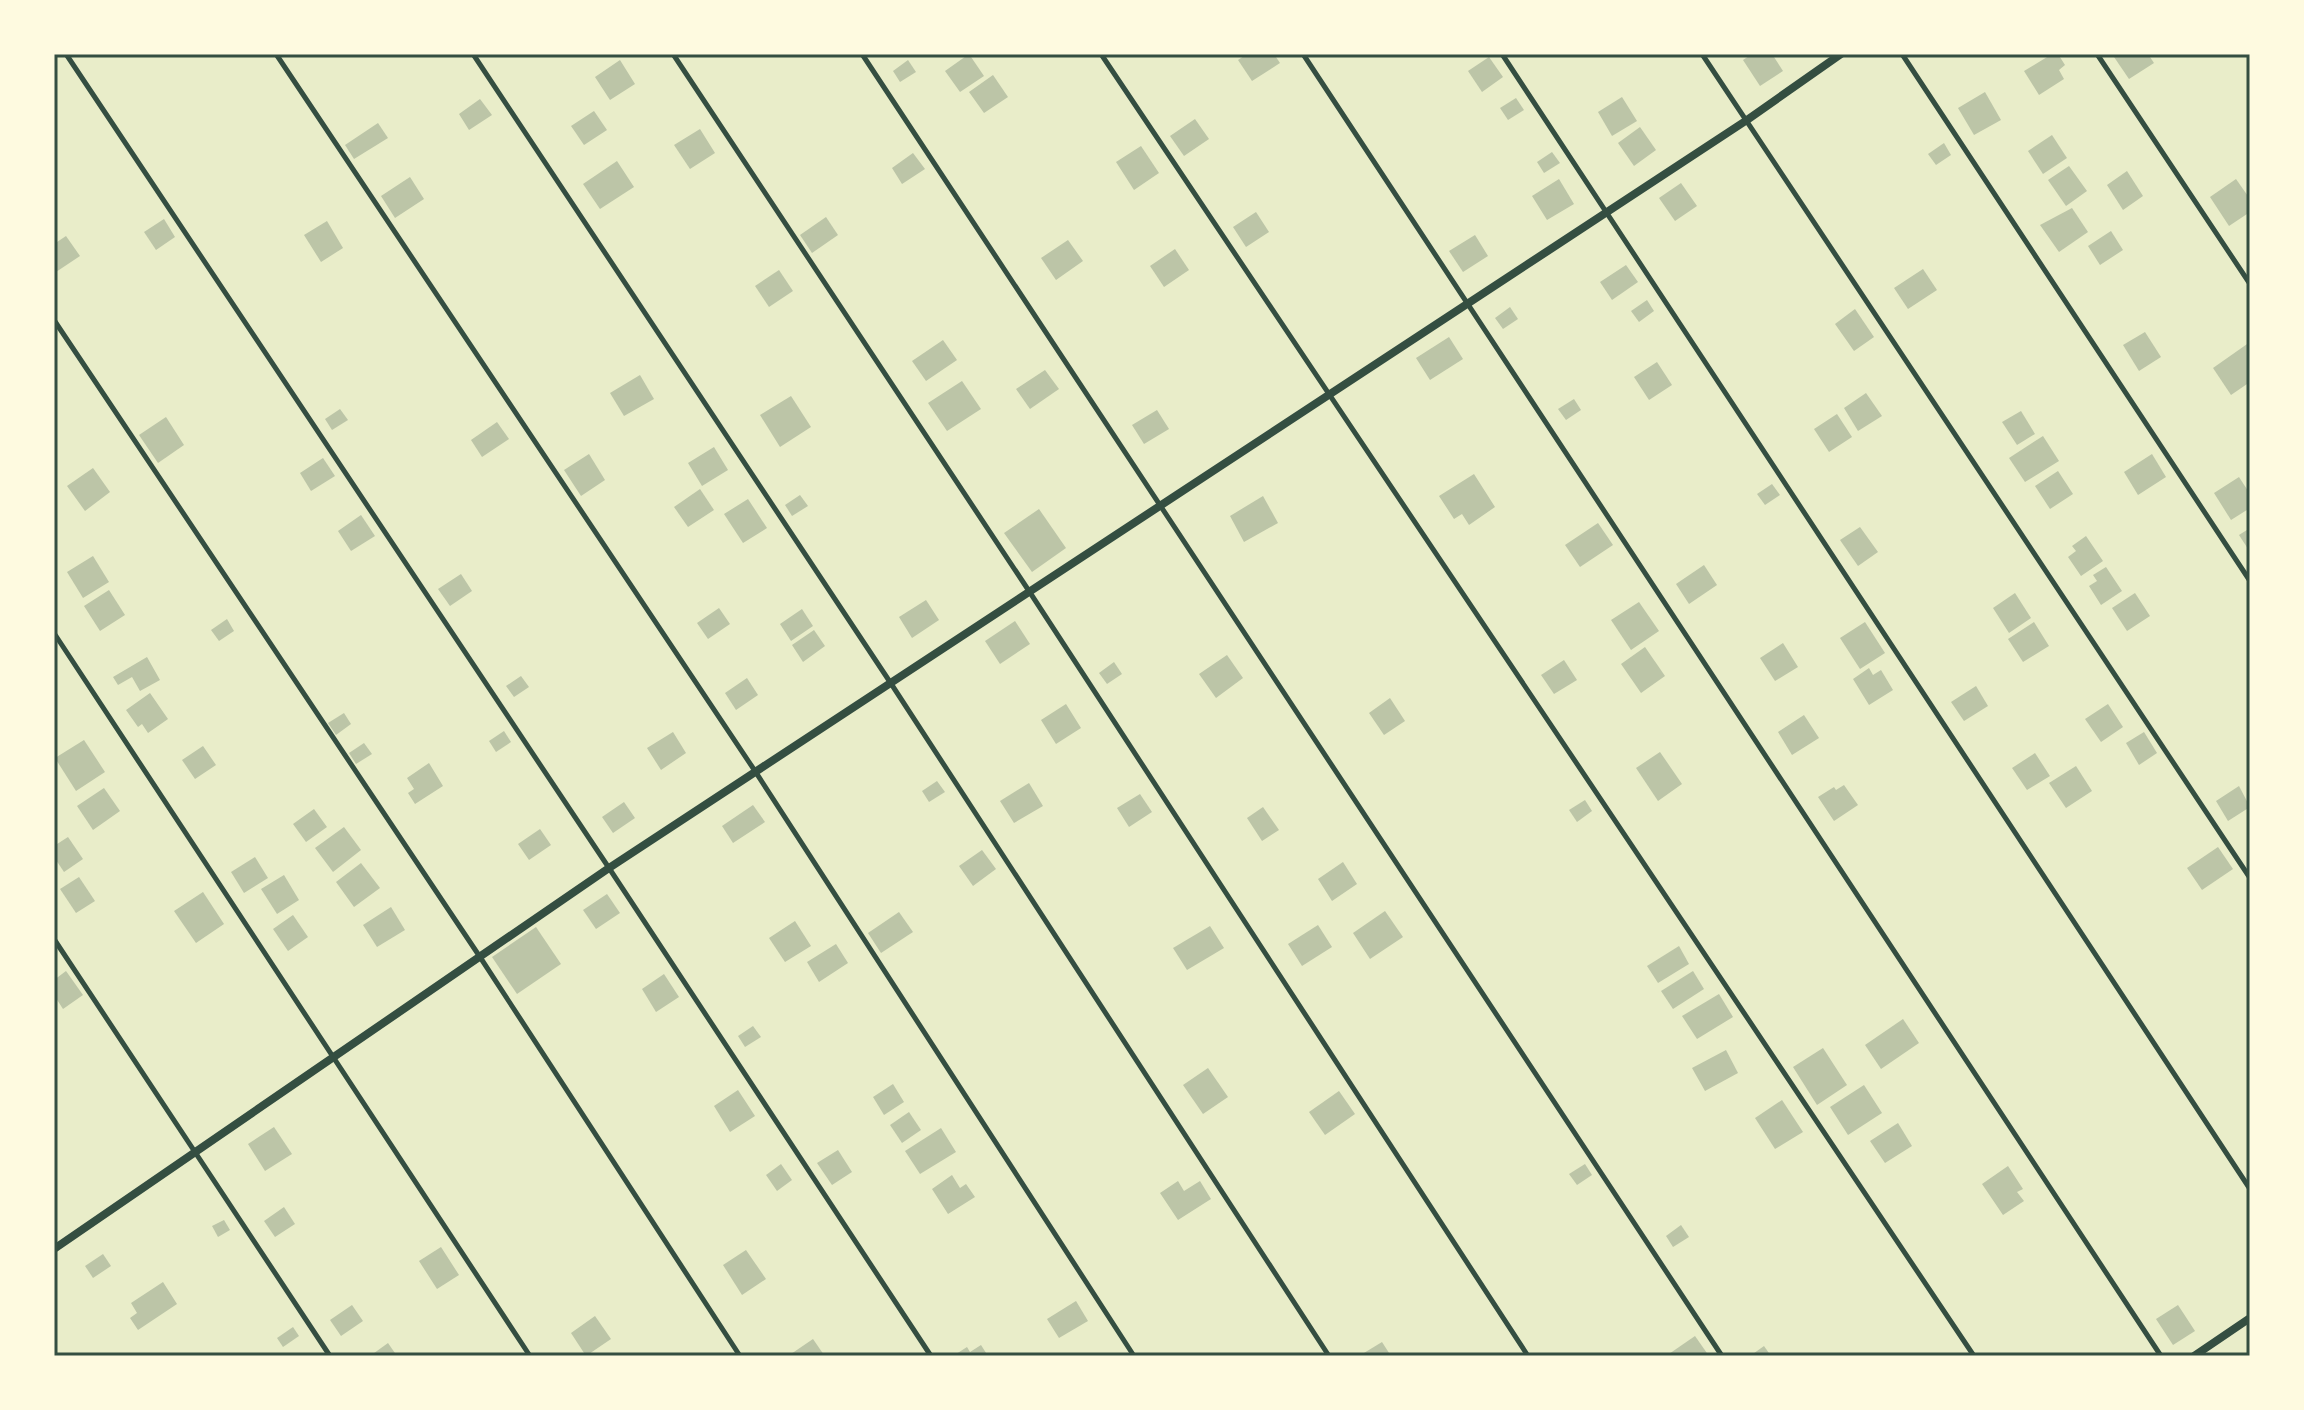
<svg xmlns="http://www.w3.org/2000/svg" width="2304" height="1410" font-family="'Times New Roman',serif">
<rect width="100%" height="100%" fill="#e9edc9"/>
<!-- building -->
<g fill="#bcc5a7">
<polygon points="969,54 984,76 960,92 945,71"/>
<polygon points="1247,54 1274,54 1280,63 1252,81 1238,60"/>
<polygon points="1752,54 1772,54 1783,71 1760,86 1743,60"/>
<polygon points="2052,54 2058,54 2065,65 2059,70 2064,79 2039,95 2024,71"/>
<polygon points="2118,54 2148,54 2154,63 2129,79 2114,57"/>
<polygon points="1489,57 1503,77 1482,92 1468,71"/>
<polygon points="620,60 635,84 610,100 595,77"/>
<polygon points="908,60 916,72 900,82 893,71"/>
<polygon points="993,75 1008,97 984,113 969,92"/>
<polygon points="1985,92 2001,120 1974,135 1958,108"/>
<polygon points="1622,97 1637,121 1612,136 1598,112"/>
<polygon points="1516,98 1524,110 1508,120 1500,108"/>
<polygon points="480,99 492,115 469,130 459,114"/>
<polygon points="594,111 607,130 584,145 571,126"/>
<polygon points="1195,119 1209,139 1184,156 1170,136"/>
<polygon points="378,123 388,138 354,159 345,145"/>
<polygon points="1640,127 1656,150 1634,166 1618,143"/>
<polygon points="700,129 715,153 690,169 674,145"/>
<polygon points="2052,135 2067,158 2043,174 2028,151"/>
<polygon points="1944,143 1951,155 1936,165 1928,154"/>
<polygon points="1141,146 1159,173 1134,190 1116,162"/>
<polygon points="1552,152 1560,163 1544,173 1537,162"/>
<polygon points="913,153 925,169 902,184 892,168"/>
<polygon points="617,161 634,187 600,209 583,184"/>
<polygon points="2069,166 2087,191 2066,206 2048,180"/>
<polygon points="2127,171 2143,196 2123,210 2107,185"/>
<polygon points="410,177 424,199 395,218 381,196"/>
<polygon points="1559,179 1574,204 1547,220 1532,196"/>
<polygon points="2236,179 2250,199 2250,212 2229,226 2210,197"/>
<polygon points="1681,183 1697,206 1675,221 1659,198"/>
<polygon points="2072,208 2088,232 2059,252 2040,225"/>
<polygon points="1256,212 1269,232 1246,247 1233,227"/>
<polygon points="826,217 838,235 812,253 800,235"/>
<polygon points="164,219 175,237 156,250 144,232"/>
<polygon points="327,221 343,248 321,262 304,235"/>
<polygon points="2111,231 2123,250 2100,265 2088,246"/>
<polygon points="1475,235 1488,256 1463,272 1449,251"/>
<polygon points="66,236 80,256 56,272 54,244"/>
<polygon points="1068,240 1083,261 1056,280 1041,258"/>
<polygon points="1175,249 1189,270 1164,287 1150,266"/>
<polygon points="1626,265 1638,282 1612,300 1600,282"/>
<polygon points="1923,269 1937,290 1908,309 1894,288"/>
<polygon points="779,270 793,291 769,307 755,286"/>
<polygon points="1647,300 1654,311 1639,322 1631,311"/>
<polygon points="1510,307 1518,319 1503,329 1495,318"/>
<polygon points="1855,309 1874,337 1854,351 1835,324"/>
<polygon points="2145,332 2161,357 2139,371 2123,345"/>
<polygon points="1449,337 1463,359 1430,380 1416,358"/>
<polygon points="943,340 957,360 926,381 912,361"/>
<polygon points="2250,342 2250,382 2231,395 2213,368"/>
<polygon points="1657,362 1672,385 1649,400 1634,377"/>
<polygon points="1045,370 1059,389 1030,409 1016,389"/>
<polygon points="640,375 654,399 624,416 610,393"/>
<polygon points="962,381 981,409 947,431 928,403"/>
<polygon points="1866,393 1882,416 1858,431 1844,408"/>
<polygon points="791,396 811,427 780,447 760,415"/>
<polygon points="1574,399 1581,410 1566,420 1558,409"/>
<polygon points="340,409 348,420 332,430 325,419"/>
<polygon points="1157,410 1169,429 1144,444 1132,425"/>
<polygon points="2021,411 2035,434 2017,445 2002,422"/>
<polygon points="1837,414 1852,437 1829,452 1814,429"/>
<polygon points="166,417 184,445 158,463 139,435"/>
<polygon points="497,422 509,439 482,457 471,440"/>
<polygon points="2043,436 2059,461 2025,482 2009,458"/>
<polygon points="714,447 728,470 702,486 688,463"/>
<polygon points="589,454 605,480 581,496 564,470"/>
<polygon points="2152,454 2166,477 2138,495 2124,472"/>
<polygon points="323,458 335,476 311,491 300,473"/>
<polygon points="93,468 110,492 85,511 67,486"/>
<polygon points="2058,471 2073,494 2050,509 2035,486"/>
<polygon points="1474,474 1495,507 1469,525 1462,514 1454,519 1439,496"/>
<polygon points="2239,477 2250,494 2250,508 2231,520 2214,493"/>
<polygon points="1772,484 1780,495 1765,505 1757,494"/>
<polygon points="700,489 714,510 688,527 674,507"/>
<polygon points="800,495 808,506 792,516 785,505"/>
<polygon points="1263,496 1278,523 1244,542 1230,516"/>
<polygon points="748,499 767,528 743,543 724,514"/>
<polygon points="1039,509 1066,548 1032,572 1004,533"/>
<polygon points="361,515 375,536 351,551 338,531"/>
<polygon points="1598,523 1613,545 1580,567 1565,545"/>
<polygon points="1860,527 1878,552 1858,566 1840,540"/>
<polygon points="2250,528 2250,552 2239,535"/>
<polygon points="2086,536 2103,561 2081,576 2068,557 2076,551 2072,546"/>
<polygon points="93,556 109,582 83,598 67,572"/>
<polygon points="1704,565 1717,585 1689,604 1676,584"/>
<polygon points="2106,567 2122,591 2101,605 2089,586 2097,581 2093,575"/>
<polygon points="461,574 472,591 450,606 438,589"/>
<polygon points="109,590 125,615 100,631 84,606"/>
<polygon points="2015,593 2031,618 2009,633 1993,608"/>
<polygon points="2135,593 2150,616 2127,631 2112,608"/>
<polygon points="926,600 939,620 912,638 899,617"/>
<polygon points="1639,602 1659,631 1631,650 1611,620"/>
<polygon points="719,608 730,624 708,639 697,623"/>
<polygon points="802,609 813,626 791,641 780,624"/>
<polygon points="227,619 234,631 219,641 211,630"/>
<polygon points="1015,621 1030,644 1000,664 985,641"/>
<polygon points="1865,622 1885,653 1860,669 1840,638"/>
<polygon points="2034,622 2049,646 2023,662 2008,639"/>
<polygon points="814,630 825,646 803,662 792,645"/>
<polygon points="1783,643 1798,667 1775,681 1760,658"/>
<polygon points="1645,647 1665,676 1641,693 1621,664"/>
<polygon points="1227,655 1243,678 1216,698 1199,674"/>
<polygon points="147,657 160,680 140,691 132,677 118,685 113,677"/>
<polygon points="1564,660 1577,680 1554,694 1541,675"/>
<polygon points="1114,662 1122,674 1107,684 1099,673"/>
<polygon points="1869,668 1873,675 1881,670 1893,690 1869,705 1853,679"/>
<polygon points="521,676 529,687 514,697 506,686"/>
<polygon points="747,678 758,695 736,710 725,693"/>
<polygon points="1976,686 1988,706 1964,721 1951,702"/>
<polygon points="150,693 168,719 148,733 142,724 138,727 126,710"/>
<polygon points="1390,698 1405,721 1384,735 1369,713"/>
<polygon points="1066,704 1081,728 1056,744 1041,720"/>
<polygon points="2108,704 2123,727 2101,742 2085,719"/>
<polygon points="344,713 351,724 336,735 328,723"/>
<polygon points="1804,715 1819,738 1792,755 1778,732"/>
<polygon points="504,731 511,742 496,752 489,741"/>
<polygon points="673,732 686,753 661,770 647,748"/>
<polygon points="2144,732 2157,753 2139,765 2126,743"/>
<polygon points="84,740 105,772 76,791 55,758"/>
<polygon points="364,743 372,754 356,764 349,753"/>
<polygon points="203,746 216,765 195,779 182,760"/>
<polygon points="1660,752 1682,784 1658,801 1636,768"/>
<polygon points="2035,753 2050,776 2027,790 2012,768"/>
<polygon points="429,763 443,786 415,804 408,793 414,789 407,778"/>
<polygon points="2076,766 2092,791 2066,808 2049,783"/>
<polygon points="937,781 945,792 929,802 922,791"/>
<polygon points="1029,783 1043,806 1014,823 1000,801"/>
<polygon points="1844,785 1858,805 1834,821 1818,797 1834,787 1836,790"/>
<polygon points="2239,786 2250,807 2228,821 2216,801"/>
<polygon points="104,788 120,811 93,830 77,806"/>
<polygon points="1140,794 1152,812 1129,827 1117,808"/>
<polygon points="1585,800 1592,811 1577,822 1569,810"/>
<polygon points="624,802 635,818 613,833 602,817"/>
<polygon points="753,805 765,822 733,843 722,826"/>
<polygon points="1263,807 1279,830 1262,841 1247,818"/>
<polygon points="314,809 327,827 306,842 293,824"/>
<polygon points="344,827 361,850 333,872 315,848"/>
<polygon points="540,829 551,845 529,860 518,844"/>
<polygon points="68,837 83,859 64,872 54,857 54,846"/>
<polygon points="2218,847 2233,869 2202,890 2187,868"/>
<polygon points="982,850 996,869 973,886 959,866"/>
<polygon points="255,857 268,878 244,893 231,872"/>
<polygon points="1343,862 1357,884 1332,901 1318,879"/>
<polygon points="361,863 380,888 354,907 336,882"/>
<polygon points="284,875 299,900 277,914 261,889"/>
<polygon points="79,877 95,901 76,913 60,889"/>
<polygon points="203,892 224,924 196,943 174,911"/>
<polygon points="607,894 620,913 596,929 583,910"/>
<polygon points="391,907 405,930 377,947 363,925"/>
<polygon points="1385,911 1403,937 1370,959 1353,933"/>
<polygon points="899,912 913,932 881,953 868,933"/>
<polygon points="293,915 308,937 288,951 273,929"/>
<polygon points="795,921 811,946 785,962 769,938"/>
<polygon points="1318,925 1332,947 1302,966 1288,944"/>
<polygon points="1210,926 1224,948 1187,970 1173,948"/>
<polygon points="536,927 561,964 517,994 492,957"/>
<polygon points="836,944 848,963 819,982 807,962"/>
<polygon points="1679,946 1689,964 1658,983 1647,966"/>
<polygon points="66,971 83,995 63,1009 54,995 54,980"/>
<polygon points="1693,971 1704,989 1673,1009 1661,991"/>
<polygon points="664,974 679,997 656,1012 642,989"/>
<polygon points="1719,994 1733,1017 1697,1039 1682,1016"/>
<polygon points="1903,1019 1919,1043 1881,1069 1865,1045"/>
<polygon points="753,1026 761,1037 745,1047 738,1036"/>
<polygon points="1823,1048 1847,1085 1817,1105 1793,1067"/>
<polygon points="1726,1050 1738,1073 1705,1091 1692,1068"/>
<polygon points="1208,1068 1228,1097 1203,1114 1183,1085"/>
<polygon points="893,1084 904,1102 884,1115 873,1097"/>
<polygon points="1864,1085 1882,1113 1848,1135 1830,1107"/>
<polygon points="738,1090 755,1116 730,1132 714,1106"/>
<polygon points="1339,1091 1355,1114 1325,1135 1309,1112"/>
<polygon points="1782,1100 1803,1132 1775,1149 1755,1118"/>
<polygon points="909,1112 921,1130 902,1143 890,1125"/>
<polygon points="1898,1123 1912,1146 1885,1163 1870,1141"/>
<polygon points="274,1127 292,1154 265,1171 248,1144"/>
<polygon points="941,1128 956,1152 920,1174 905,1151"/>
<polygon points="838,1150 852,1172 832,1185 817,1163"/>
<polygon points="781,1164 792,1180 777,1191 766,1175"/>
<polygon points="1585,1164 1592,1175 1577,1185 1569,1174"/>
<polygon points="2008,1166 2023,1189 2017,1192 2024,1201 2003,1215 1982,1184"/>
<polygon points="952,1175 960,1188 966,1184 975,1197 948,1214 932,1189"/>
<polygon points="1178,1181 1184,1191 1200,1181 1211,1199 1178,1220 1160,1193"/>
<polygon points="284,1207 295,1224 275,1237 264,1221"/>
<polygon points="224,1220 230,1230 218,1237 212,1226"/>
<polygon points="1681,1225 1689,1237 1673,1247 1666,1236"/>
<polygon points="441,1247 459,1275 437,1289 419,1261"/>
<polygon points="746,1250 766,1279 742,1295 723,1265"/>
<polygon points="103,1254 111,1266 93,1278 85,1266"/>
<polygon points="163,1282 177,1304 138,1330 130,1318 137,1313 131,1303"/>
<polygon points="1076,1301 1088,1321 1059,1338 1047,1319"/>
<polygon points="352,1305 363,1321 341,1336 330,1320"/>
<polygon points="2178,1305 2195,1331 2173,1345 2156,1319"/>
<polygon points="595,1316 611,1339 586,1356 571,1333"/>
<polygon points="293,1327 299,1336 283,1347 277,1338"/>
<polygon points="1695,1336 1709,1356 1666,1356"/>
<polygon points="813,1339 824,1355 823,1356 788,1356"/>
<polygon points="1382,1342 1391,1356 1359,1356"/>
<polygon points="388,1343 397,1356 370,1356"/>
<polygon points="981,1345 988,1356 953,1356 967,1347 970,1352"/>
<polygon points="1764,1346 1771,1356 1750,1356"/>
</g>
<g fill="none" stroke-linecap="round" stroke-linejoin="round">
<!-- service -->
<g stroke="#344e41" stroke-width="5">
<polyline points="66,54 609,868 931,1356"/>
<polyline points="276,54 755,771 1134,1356"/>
<polyline points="473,54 890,682 1329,1356"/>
<polyline points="673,54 1029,591 1528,1356"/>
<polyline points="862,54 1722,1356"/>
<polyline points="1101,54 1974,1356"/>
<polyline points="1303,54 2161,1356"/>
<polyline points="1502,54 2250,1189"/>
<polyline points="1702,54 2250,878"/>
<polyline points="1902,54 2250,581"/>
<polyline points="2097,54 2250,284"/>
<polyline points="54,320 480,957 740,1356"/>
<polyline points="54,633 530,1356"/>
<polyline points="54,939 330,1356"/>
</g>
<!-- minor -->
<g stroke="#344e41" stroke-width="8">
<polyline points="54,1249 609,868 1747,120 1841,54"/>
<polyline points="2194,1356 2250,1318"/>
</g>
</g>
<!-- border -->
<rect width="2304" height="1410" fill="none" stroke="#fefae0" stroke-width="112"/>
<rect x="56" y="56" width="2192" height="1298" fill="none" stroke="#344e41" stroke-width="3"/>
</svg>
